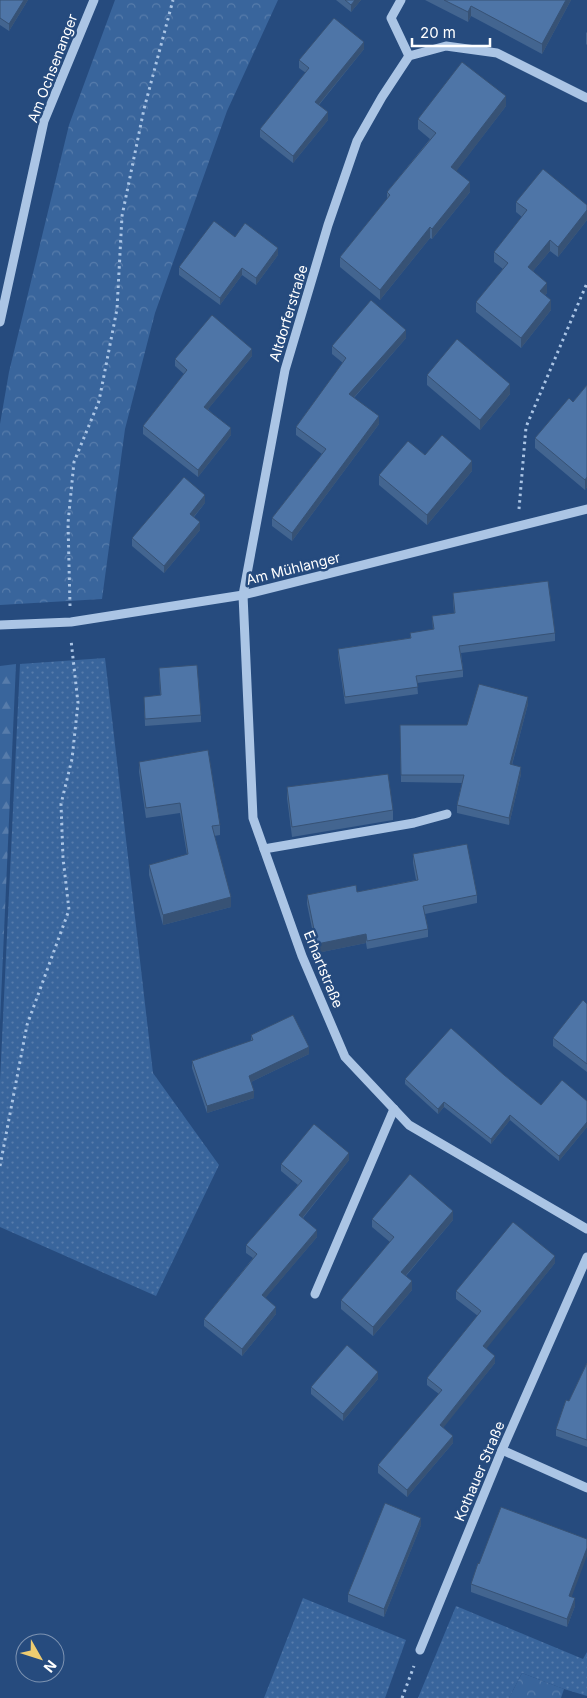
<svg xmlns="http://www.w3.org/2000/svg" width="587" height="1698" font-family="Inter,sans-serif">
<defs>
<pattern id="grass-dots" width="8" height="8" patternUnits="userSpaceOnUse" patternTransform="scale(1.25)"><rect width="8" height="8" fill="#39659c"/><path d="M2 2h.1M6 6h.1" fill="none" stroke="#577cab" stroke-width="1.8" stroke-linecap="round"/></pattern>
<pattern id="forest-firs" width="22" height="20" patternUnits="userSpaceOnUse" patternTransform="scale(1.25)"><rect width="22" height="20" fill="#39659c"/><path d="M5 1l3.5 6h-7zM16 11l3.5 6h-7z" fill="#577cab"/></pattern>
<pattern id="park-crowns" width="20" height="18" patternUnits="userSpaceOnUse" patternTransform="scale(1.25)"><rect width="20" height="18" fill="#39659c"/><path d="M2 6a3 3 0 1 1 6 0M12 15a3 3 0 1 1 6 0" fill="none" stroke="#577cab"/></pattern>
</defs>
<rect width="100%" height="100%" fill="#264b7e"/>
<!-- grass -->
<g fill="url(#grass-dots)">
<polygon points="105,658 153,1073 219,1165 156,1296 0,1227 0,1081 20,664"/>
<polygon points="303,1598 406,1640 385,1698 264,1698"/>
<polygon points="456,1606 583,1659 587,1652 587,1696 564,1689 522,1673 509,1698 418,1698"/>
</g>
<!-- forest -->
<polygon fill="url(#forest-firs)" points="16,664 0,1022 0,666"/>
<!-- park -->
<g fill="url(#park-crowns)">
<polygon points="115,0 278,0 227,111 155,313 125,429 102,599 0,605 0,424 9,372 69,125"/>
<polygon points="522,1673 564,1689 561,1698 509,1698"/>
</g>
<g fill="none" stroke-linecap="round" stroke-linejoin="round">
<!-- path -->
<g stroke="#abc5e5" stroke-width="3" stroke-dasharray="2.5 4" stroke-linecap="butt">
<polyline points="519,509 526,427 587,283"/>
<polyline points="70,606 68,523 74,462 99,401 117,309 122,216 144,109 173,0"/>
<polyline points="0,1166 27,1025 69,910 63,858 61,804 72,759 78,703 71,640"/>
<polyline points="402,1698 414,1666"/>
</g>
<!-- minor -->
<g stroke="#abc5e5" stroke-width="9">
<polyline points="401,0 391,18 409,56"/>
<polyline points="587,98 497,53 446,46 409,56 382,97 357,141 328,225 285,370 243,595 253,818 302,956 345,1057 409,1125 587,1229"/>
<polyline points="0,322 44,121 94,0"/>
<polyline points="0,625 71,622 243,595 587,509"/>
<polyline points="264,849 414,823 447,814"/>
<polyline points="315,1294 394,1109"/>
<polyline points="502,1450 587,1488"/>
<polyline points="420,1650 502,1450 587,1257"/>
</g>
</g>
<!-- wall -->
<g fill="#436590">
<polygon points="0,0 28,0 9,31 0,25"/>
<polygon points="336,0 361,0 351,12"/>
<polygon points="425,0 571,0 542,54 471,16 468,22"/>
<polygon points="587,32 587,45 586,44 586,33"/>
<polygon points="364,49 319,105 328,120 293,163 260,137 260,129 306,73 299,68 299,60"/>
<polygon points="506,106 456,171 470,192 432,239 430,238 380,300 340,267 340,257 387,199 387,192 430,139 418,129 418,119"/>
<polygon points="516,202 587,205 587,220 558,257 550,251 533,271 547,293 545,295 551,310 521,348 476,312 476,302 503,269 494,262 494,252 522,217 516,212"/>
<polygon points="235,237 278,255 256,285 242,275 220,305 179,275 179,267"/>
<polygon points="406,338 354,398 379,424 292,541 272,526 272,518 322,454 296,435 296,427 343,363 332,354 332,346"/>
<polygon points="252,356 208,409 231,435 198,477 143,434 143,426 184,374 175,366 175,359"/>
<polygon points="427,375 510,394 480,430 427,385"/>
<polygon points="587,385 587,487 585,490 535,448 535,438 573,402"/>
<polygon points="425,455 472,471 427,525 379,485 379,475"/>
<polygon points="205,503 194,517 200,530 164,573 132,546 132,538"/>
<polygon points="453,593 555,633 555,641 461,653 463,670 463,677 417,683 418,694 345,704 338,656 338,649 410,638 410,633 433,630 432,616 454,613 453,601"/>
<polygon points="159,668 201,715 201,722 145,726 144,697 160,695"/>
<polygon points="528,704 512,765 521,774 509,825 457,813 457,805 462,783 401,782 400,725 467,725"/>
<polygon points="139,762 220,825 220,835 214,836 231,907 163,925 149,875 149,865 187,855 180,813 146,818 139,772"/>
<polygon points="287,787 393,810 393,820 292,837 287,798"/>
<polygon points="413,854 477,895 477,903 425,914 428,929 428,937 367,949 366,943 317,953 307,904 307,895 357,892 416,880 413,863"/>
<polygon points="587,1004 587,1072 553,1046 553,1038"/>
<polygon points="251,1035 309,1054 251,1082 254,1098 207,1113 192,1068 192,1061 251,1041"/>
<polygon points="504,1075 541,1105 587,1101 587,1127 559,1161 510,1120 491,1144 444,1107 438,1114 405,1084 405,1079"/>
<polygon points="349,1160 303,1218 317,1237 265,1298 276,1314 242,1356 204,1326 204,1319 253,1258 246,1253 246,1245 298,1185 281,1171 281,1164"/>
<polygon points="372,1219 453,1220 406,1276 412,1290 373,1336 341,1309 341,1300 390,1242 372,1227"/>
<polygon points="555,1263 486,1348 495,1363 443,1427 453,1443 407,1497 378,1473 378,1465 439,1394 427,1385 427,1378 478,1316 456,1299 456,1291"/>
<polygon points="587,1363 587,1447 556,1436 556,1429"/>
<polygon points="378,1379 343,1421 311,1394 311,1387"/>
<polygon points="421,1525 384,1617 348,1602 348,1594"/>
<polygon points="479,1564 571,1597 575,1606 567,1627 471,1592 471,1584"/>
</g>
<!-- shaded-wall -->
<g fill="#375275">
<polygon points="24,0 28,0 9,31 9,24"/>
<polygon points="355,0 361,0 351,12 351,5"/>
<polygon points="566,0 571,0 542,54 542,44"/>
<polygon points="471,6 471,16 468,22 468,12"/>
<polygon points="364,42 364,49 315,109 315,102"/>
<polygon points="506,96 506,106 451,178 451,167"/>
<polygon points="328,112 328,120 293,163 293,156"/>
<polygon points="470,182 470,192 432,239 432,229"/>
<polygon points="587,210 587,220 558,257 558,247"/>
<polygon points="430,227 430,238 380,300 380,290"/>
<polygon points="550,240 550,251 528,277 528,267"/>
<polygon points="278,248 278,255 256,285 256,278"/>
<polygon points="242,268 242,275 220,305 220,298"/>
<polygon points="547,283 547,293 540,301 540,291"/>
<polygon points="551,300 551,310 521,348 521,338"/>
<polygon points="406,330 406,338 349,403 349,394"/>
<polygon points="252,349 252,356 204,414 204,407"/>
<polygon points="510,384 510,394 480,430 480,420"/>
<polygon points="379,416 379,424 292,541 292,533"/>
<polygon points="231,428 231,435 198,477 198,470"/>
<polygon points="472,461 472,471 427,525 427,515"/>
<polygon points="587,477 587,487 585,490 585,480"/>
<polygon points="205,495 205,503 190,521 190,514"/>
<polygon points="200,522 200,530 164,573 164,566"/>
<polygon points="528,697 528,704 510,771 510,764"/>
<polygon points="521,767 521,774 509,825 509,818"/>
<polygon points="231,897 231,907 163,925 163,915"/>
<polygon points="366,934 366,943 317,953 317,944"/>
<polygon points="309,1047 309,1054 249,1083 249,1076"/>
<polygon points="254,1091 254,1098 207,1113 207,1106"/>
<polygon points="444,1102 444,1107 438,1114 438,1109"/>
<polygon points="510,1115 510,1120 491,1144 491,1139"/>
<polygon points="587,1122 587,1127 559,1161 559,1156"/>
<polygon points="349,1153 349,1160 299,1222 299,1215"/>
<polygon points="453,1211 453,1220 401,1281 401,1272"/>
<polygon points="317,1230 317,1237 262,1302 262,1295"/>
<polygon points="555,1256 555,1263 483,1353 483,1346"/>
<polygon points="412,1281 412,1290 373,1336 373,1327"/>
<polygon points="276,1307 276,1314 242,1356 242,1349"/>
<polygon points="495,1356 495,1363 440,1432 440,1425"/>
<polygon points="378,1372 378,1379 343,1421 343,1414"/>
<polygon points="453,1436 453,1443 407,1497 407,1490"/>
<polygon points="421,1518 421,1525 384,1617 384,1609"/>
<polygon points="587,1548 587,1556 569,1604 569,1596"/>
<polygon points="575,1598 575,1606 567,1627 567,1619"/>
</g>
<!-- building -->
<g fill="#4e75a7" stroke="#375275">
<polygon points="0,0 24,0 9,24 0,18"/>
<polygon points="345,0 355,0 351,5"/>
<polygon points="444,0 566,0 542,44 471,6 468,12"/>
<polygon points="334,18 364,42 315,102 328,112 293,156 260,129 309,68 299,60"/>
<polygon points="462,62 506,96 451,167 470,182 432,229 430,227 380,290 340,257 390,195 387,192 436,133 418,119"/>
<polygon points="543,169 587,205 587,210 558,247 550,240 528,267 547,283 540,291 551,300 521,338 476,302 508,263 494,252 527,210 516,202"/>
<polygon points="214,221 235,237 245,223 278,248 256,278 242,268 220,298 179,267"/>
<polygon points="371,300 406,330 349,394 379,416 292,533 272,518 326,449 296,427 346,358 332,346"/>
<polygon points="212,315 252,349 204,407 231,428 198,470 143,426 187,370 175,359"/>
<polygon points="457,339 510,384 480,420 427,375"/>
<polygon points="587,385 587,477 585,480 535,438 569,398 573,402"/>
<polygon points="442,435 472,461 427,515 379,475 408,441 425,455"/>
<polygon points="184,477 205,495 190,514 200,522 164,566 132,538"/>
<polygon points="548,581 555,633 459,646 463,670 416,676 418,687 345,697 338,649 411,638 410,633 434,629 432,616 455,613 453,593"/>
<polygon points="197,665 201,715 145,719 144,697 161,695 159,668"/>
<polygon points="479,684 528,697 510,764 521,767 509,818 457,805 464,775 401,775 400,725 467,725"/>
<polygon points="208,750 220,825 212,826 231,897 163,915 149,865 188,854 180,803 146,808 139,762"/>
<polygon points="388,774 393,810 292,827 287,787"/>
<polygon points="467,844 477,895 423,906 428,929 367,941 366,934 317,944 307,895 356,885 357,892 418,880 413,854"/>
<polygon points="583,1000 587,1004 587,1064 553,1038"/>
<polygon points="293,1015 309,1047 249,1076 254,1091 207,1106 192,1061 253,1040 251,1035"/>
<polygon points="451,1028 504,1075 541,1105 562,1080 587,1101 587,1122 559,1156 510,1115 491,1139 444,1102 438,1109 405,1079"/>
<polygon points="314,1124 349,1153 299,1215 317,1230 262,1295 276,1307 242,1349 204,1319 257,1254 246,1245 302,1181 281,1164"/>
<polygon points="410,1174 453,1211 401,1272 412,1281 373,1327 341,1300 394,1237 372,1219"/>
<polygon points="513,1222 555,1256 483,1346 495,1356 440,1425 453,1436 407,1490 378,1465 442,1390 427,1378 481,1311 456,1291"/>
<polygon points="347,1345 378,1372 343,1414 311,1387"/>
<polygon points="587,1363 587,1440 556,1429 566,1400 569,1401"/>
<polygon points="385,1503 421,1518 384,1609 348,1594"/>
<polygon points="501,1507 587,1539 587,1548 569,1596 575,1598 567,1619 471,1584 478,1563 479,1564"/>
</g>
<g text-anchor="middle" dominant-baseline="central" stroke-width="5" stroke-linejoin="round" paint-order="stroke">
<!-- street labels -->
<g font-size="14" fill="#fff" stroke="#264b7e">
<text transform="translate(52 68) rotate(-69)">Am Ochsenanger</text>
<text transform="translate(288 313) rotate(-73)">Altdorferstraße</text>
<text transform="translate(293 568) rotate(-14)">Am Mühlanger</text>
<text transform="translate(324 969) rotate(68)">Erhartstraße</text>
<text transform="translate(479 1471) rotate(-67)">Kothauer Straße</text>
</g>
</g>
<!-- north arrow -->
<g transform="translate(40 1658) rotate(129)"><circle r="24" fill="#264b7e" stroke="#7d93b2"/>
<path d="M0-4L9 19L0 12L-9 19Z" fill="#efcc70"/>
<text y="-8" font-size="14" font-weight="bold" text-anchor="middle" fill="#ffffff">N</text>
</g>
<!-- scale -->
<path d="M412 38v8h78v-8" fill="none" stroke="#ffffff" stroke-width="2.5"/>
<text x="420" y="38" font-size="15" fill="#ffffff" stroke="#264b7e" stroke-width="4" paint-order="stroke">20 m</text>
</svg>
